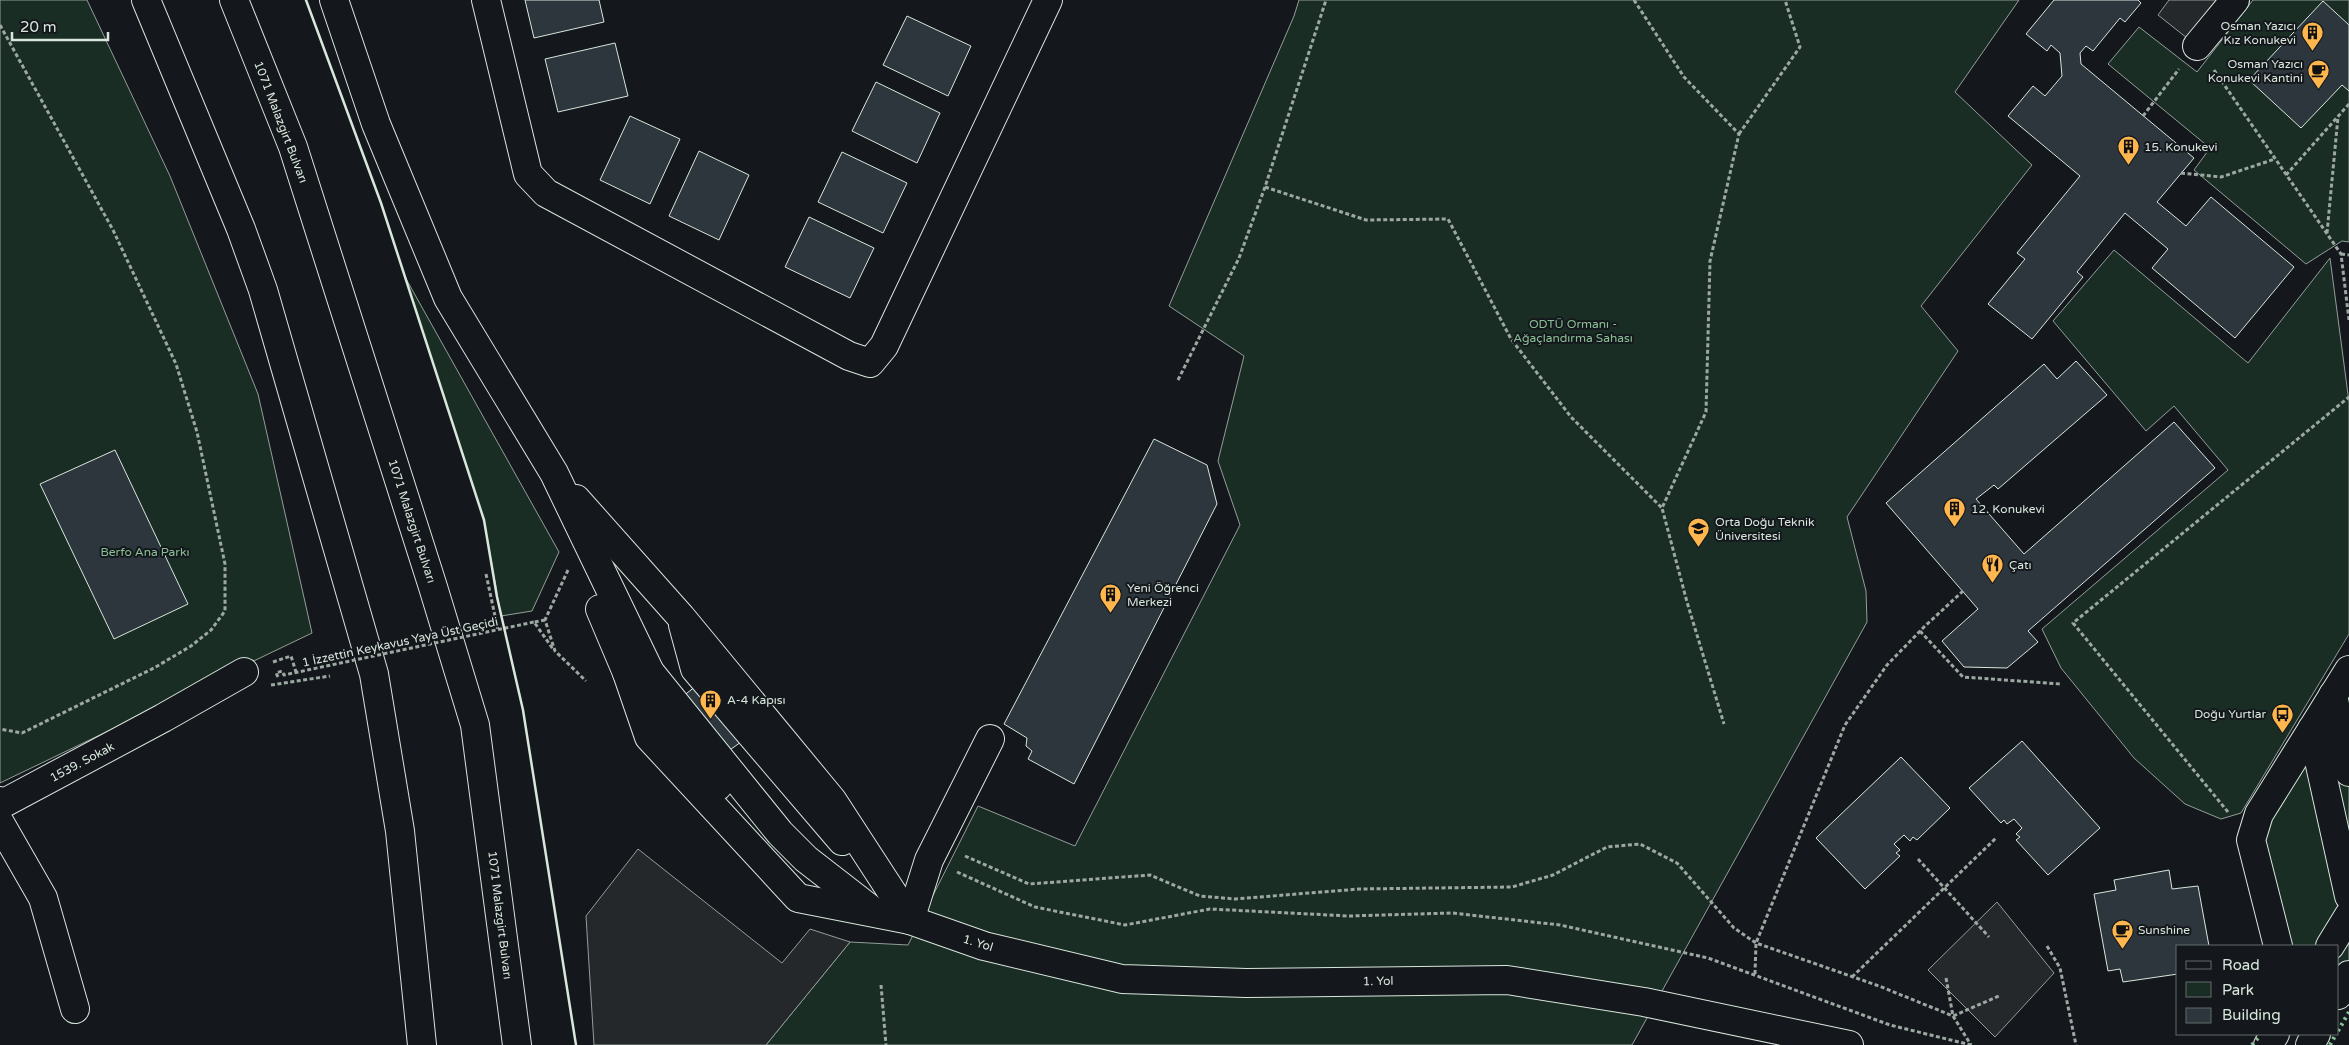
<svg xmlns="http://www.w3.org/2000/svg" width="2349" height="1045" font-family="'Varela Round',sans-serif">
<rect width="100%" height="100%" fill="#14181c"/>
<!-- green -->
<g fill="#1a2d24" stroke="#939e99">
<polygon points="0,0 87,0 170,176 258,394 312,633 0,783"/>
<polygon points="1299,0 2019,0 1955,92 2032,165 1921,306 1958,351 1847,517 1866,591 1867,622 1632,1045 766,1045 850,942 908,945 978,806 1075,846 1240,525 1218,461 1244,356 1169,306 1294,16"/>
<polygon points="2253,0 2349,0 2349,242 2342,241 2306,264 2194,170 2210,148 2108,64 2139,27 2197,72"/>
<polygon points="2114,250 2248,363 2330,258 2349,402 2349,634 2241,813 2221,819 2185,804 2134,758 2061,668 2042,629 2228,470 2174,406 2146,431 2053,321"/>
<polygon points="405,277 559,552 532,611 501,616 484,520"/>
<polygon points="2349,670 2349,975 2338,995 2338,946 2278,946 2259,814"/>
</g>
<!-- parking -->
<g fill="#24282b" stroke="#939e99">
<polygon points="2169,0 2235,0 2197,46 2158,15"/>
<polygon points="638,849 782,963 810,929 850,942 766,1045 594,1045 586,916"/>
<polygon points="1997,902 2054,973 1995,1037 1928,970"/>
</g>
<!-- building -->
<g fill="#2c363c" stroke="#d8e6dc">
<polygon points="525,0 599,0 604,22 534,38"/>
<polygon points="2054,0 2138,0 2141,3 2125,22 2120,18 2093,51 2086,46 2080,53 2081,64 2194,158 2157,202 2186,226 2211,197 2294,267 2235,338 2152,268 2168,249 2125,213 2077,272 2083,277 2032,339 1988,304 2025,259 2017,253 2080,176 2008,116 2033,86 2045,96 2062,76 2060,53 2051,45 2047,51 2026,34"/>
<polygon points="2323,1 2349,25 2349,91 2342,85 2301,128 2249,80"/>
<polygon points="907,16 971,46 948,96 883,65"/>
<polygon points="615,43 628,96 558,112 545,59"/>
<polygon points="876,82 940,113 917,163 852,131"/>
<polygon points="630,116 680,139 650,204 600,180"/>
<polygon points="699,151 749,175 719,240 669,216"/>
<polygon points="842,152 907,183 883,233 818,202"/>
<polygon points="809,217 874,248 850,298 785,267"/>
<polygon points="2076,361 2107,395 1998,489 1994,485 1976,499 2024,554 2174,422 2215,468 2028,631 2038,642 2007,668 1964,667 1942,641 1978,609 1886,503 2044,364 2057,379"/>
<polygon points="1154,439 1207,465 1217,504 1074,784 1028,759 1032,751 1026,746 1027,738 1004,724"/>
<polygon points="115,450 188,604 114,639 40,484"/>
<polygon points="696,686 741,742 727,752 682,697"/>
<polygon points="2022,741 2100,828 2048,875 2016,840 2020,837 2016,834 2022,828 2014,819 2007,824 2004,820 2001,823 1969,788"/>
<polygon points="1901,757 1950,808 1917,840 1913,837 1910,841 1904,835 1894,844 1900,850 1896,853 1900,856 1865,889 1816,838"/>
<polygon points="2169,870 2172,889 2198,886 2209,946 2178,946 2178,974 2123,982 2120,969 2108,971 2094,894 2116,890 2114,880"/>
</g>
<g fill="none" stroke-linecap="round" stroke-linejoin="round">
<defs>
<g id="minor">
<polyline points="334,0 376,124 448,298 554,473 650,672 780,833 806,859 873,911"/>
<polyline points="486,0 528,174 546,193 849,356 870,363 884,346 1048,0"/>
<polyline points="2197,46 2235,0"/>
<polyline points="576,499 681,617 832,800 910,920"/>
<polyline points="600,609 627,673 718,786"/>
<polyline points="683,625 695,669 842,841"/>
<polyline points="650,672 627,673 649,737 798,898 910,920 984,946 1122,979 1246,983 1507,980 1644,1002 1849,1045"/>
<polyline points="2333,695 2349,772"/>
<polyline points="2312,729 2349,896"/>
<polyline points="0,801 4,803 163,718 244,672"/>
<polyline points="0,823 43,898 75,1009"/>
<polyline points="910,920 929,860 990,739"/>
<polyline points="2278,946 2251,840 2259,814 2349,670"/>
<polyline points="2330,946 2349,915"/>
<polyline points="2338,995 2349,975"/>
<polyline points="2268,1045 2275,1034"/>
<polyline points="2310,1045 2316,1034"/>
</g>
<g id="major">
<polyline points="146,0 241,229 263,290 374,674 400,831 422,1045"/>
<polyline points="234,0 293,147 433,587 475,725 517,1045"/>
</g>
</defs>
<!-- minor casing -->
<use href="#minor" stroke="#d8e6dc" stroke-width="30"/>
<!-- major casing -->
<use href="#major" stroke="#d8e6dc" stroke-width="30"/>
<!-- path -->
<g stroke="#9da8a2" stroke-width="3" stroke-dasharray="4 2.5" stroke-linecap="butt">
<polyline points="1634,0 1684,77 1739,134 1710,261 1706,412 1662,508 1687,602 1724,724"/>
<polyline points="0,25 113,230 176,364 197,432 225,564 225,611 211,630 191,646 154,668 22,733 0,729"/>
<polyline points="2214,70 2341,254 2349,320"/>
<polyline points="2143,116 2179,69"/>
<polyline points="1739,134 1800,47 1785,0"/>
<polyline points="2181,173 2221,177 2275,159"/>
<polyline points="2286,175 2349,104"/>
<polyline points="1265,187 1366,220 1448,219 1511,339 1571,417 1662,508"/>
<polyline points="2327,233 2338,117"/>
<polyline points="2341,254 2349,255"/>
<polyline points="1178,380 1239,258 1265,187 1326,0"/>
<polyline points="568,570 545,620 555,651 586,681"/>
<polyline points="486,574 498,630"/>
<polyline points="545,620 534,622 553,649"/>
<polyline points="1920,631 1963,677 2061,684"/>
<polyline points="273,662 291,656 296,672"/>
<polyline points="271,685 330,676"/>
<polyline points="2228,812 2073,623 2349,397"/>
<polyline points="965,856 1029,884 1150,875 1200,896 1235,899 1359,889 1512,887 1553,875 1607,847 1640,844 1677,863 1734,928 1756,943 1879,986 1953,1016 1971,1045"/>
<polyline points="1918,859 1989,937"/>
<polyline points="957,872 1035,907 1125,925 1210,909 1349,916 1452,913 1560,925 1708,958 1890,1025 1971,1045"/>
<polyline points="2047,946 2060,968 2076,1045"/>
<polyline points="1755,974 1756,943 1845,725 1887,665 1924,627 1963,591"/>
<polyline points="1852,977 1996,838"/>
<polyline points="1946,978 1953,1016 1999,996"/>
<polyline points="881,985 886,1045"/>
</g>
<!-- minor -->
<use href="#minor" stroke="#14181c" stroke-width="28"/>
<!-- major -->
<use href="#major" stroke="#14181c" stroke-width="28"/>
<!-- path-bridge -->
<polyline stroke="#9da8a2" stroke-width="3" stroke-dasharray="4 2.5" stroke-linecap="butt" points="278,677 276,673 282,671 284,675 534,622"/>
<!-- hedge -->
<g stroke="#8ac095" stroke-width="4" stroke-dasharray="2.5 4" stroke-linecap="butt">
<polyline points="2338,1031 2349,1012"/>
<polyline points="2252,1045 2258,1038"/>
<polyline points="2330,1045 2336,1034"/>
</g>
<!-- wall -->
<polyline stroke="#d8e6dc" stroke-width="2.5" points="306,0 381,203 484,520 497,597 523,710 576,1045"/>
</g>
<!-- icons -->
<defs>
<symbol id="building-pin" viewBox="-11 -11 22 30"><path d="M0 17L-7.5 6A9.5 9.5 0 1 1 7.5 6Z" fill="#ffb74d" stroke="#14181c"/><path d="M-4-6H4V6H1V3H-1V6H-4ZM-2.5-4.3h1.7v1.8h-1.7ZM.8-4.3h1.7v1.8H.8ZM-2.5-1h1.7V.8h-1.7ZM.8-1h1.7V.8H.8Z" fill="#111"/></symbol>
<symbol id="cafe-pin" viewBox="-11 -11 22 30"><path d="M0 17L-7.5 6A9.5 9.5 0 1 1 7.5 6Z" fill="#ffb74d" stroke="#14181c"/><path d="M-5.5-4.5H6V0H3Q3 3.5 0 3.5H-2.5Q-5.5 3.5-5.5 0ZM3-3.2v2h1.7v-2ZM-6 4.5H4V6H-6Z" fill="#111"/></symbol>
<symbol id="university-pin" viewBox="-11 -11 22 30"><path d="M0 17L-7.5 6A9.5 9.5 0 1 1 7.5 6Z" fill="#ffb74d" stroke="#14181c"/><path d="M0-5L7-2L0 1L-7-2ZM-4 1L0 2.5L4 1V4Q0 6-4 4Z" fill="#111"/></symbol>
<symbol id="restaurant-pin" viewBox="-11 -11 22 30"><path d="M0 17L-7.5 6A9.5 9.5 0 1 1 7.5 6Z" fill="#ffb74d" stroke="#14181c"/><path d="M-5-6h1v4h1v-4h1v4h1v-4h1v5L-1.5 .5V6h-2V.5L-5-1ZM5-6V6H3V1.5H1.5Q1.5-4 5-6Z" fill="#111"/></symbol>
<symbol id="bus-pin" viewBox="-11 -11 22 30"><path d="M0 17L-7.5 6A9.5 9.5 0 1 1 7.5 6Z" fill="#ffb74d" stroke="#14181c"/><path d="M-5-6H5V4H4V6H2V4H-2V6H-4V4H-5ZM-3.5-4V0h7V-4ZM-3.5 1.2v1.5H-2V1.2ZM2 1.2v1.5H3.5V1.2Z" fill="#111"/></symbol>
</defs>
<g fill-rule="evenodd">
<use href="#building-pin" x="2300" y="20" width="25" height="34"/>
<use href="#cafe-pin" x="2306" y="58" width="25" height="34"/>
<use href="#building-pin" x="2116" y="134" width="25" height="34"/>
<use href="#building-pin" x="1942" y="496" width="25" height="34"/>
<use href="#university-pin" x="1686" y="516" width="25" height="34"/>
<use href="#restaurant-pin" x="1980" y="552" width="25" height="34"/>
<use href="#building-pin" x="1098" y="582" width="25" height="34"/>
<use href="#building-pin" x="698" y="688" width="25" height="34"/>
<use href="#bus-pin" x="2270" y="702" width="25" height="34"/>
<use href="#cafe-pin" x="2110" y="918" width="25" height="34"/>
</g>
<g text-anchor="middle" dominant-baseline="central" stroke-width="4" stroke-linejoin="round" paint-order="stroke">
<!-- poi labels -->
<g font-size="12" fill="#d8e6dc" stroke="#14181c" text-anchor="start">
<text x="2296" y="26" text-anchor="end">Osman Yazıcı<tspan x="2296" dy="14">Kız Konukevi</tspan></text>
<text x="2303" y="64" text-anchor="end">Osman Yazıcı<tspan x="2303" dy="14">Konukevi Kantini</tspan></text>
<text x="2144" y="147">15. Konukevi</text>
<text x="1971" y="509">12. Konukevi</text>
<text x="1715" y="522">Orta Doğu Teknik<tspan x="1715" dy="14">Üniversitesi</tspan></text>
<text x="2009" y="565">Çatı</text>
<text x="1127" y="588">Yeni Öğrenci<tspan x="1127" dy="14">Merkezi</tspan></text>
<text x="727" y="700">A-4 Kapısı</text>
<text x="2266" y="714" text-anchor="end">Doğu Yurtlar</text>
<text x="2138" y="930">Sunshine</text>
</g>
<!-- street labels -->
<g font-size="12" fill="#d8e6dc" stroke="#14181c">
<text transform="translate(281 122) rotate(69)">1071 Malazgirt Bulvarı</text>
<text transform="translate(412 521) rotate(72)">1071 Malazgirt Bulvarı</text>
<text transform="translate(400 642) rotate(-12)">1 İzzettin Keykavus Yaya Üst Geçidi</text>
<text transform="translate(82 762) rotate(-28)">1539. Sokak</text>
<text transform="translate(500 915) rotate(83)">1071 Malazgirt Bulvarı</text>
<text transform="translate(978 943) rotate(17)">1. Yol</text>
<text transform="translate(1378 981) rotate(-1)">1. Yol</text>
</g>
<!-- park labels -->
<g font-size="12" fill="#8ac095" stroke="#14181c">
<text x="1573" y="324">ODTÜ Ormanı -<tspan x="1573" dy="14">Ağaçlandırma Sahası</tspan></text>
<text x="145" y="552">Berfo Ana Parkı</text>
</g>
</g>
<!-- legend -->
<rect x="2176" y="945" width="162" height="90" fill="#14181c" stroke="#626a69"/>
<rect x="2186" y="961" width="25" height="8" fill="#14181c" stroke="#626a69"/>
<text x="2222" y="970" font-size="15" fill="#d8e6dc">Road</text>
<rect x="2186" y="982" width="25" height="15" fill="#1a2d24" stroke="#626a69"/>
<text x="2222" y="995" font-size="15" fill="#d8e6dc">Park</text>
<rect x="2186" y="1008" width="25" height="15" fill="#2c363c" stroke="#626a69"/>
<text x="2222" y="1020" font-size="15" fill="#d8e6dc">Building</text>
<!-- scale -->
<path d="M12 32v8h96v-8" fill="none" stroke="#d8e6dc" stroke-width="2.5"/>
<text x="20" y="32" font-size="15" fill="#d8e6dc" stroke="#14181c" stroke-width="4" paint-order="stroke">20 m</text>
</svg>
